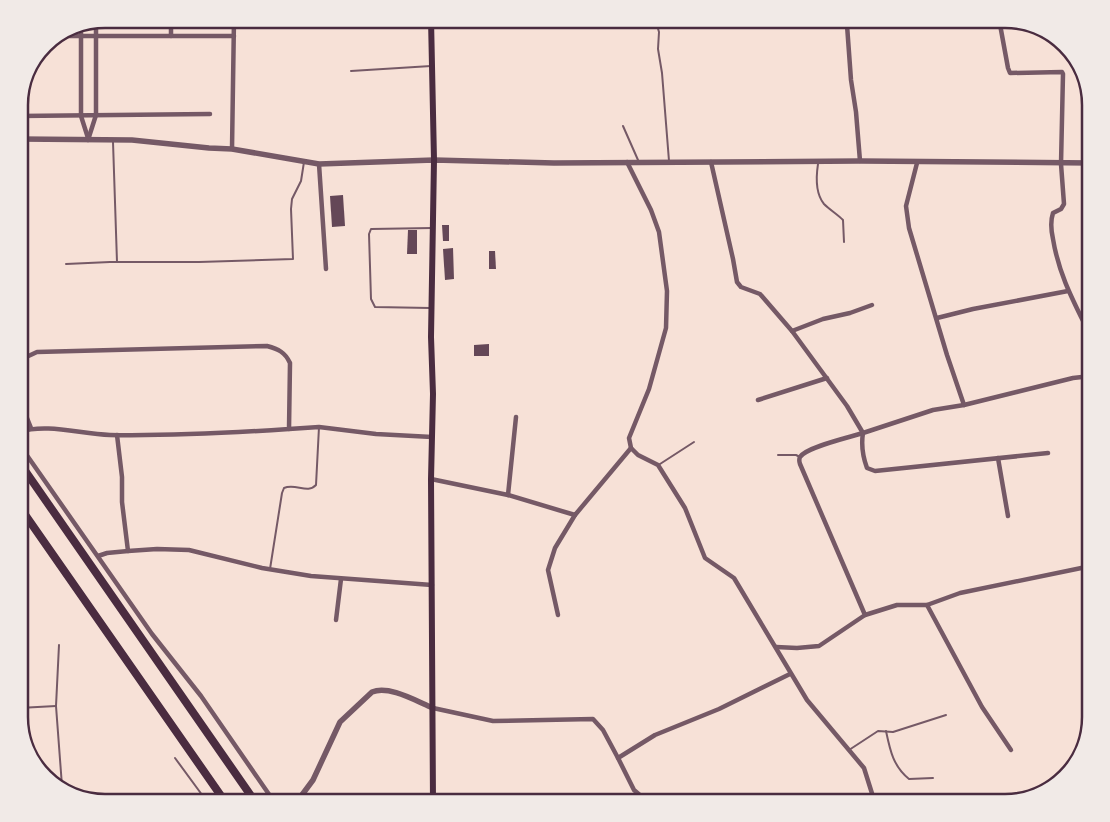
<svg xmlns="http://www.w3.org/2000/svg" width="1110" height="822" font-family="'IBM Plex Serif',serif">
<rect width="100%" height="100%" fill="#f7e1d7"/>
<!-- building -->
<g fill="#644757">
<polygon points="343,195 345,226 332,227 330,196"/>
<polygon points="442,225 449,225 449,241 443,241"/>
<polygon points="408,230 417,230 417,254 407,254"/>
<polygon points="453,248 454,279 445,280 443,249"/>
<polygon points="489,251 495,251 496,269 489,269"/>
<polygon points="489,344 489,356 474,356 474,345"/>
</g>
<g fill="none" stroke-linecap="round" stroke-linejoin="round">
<!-- service -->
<g stroke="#755966" stroke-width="2">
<polyline points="653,19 656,22 659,32 658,49 662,73 669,161"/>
<polyline points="605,26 633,19"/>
<polyline points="351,71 431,66"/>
<polyline points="623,126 638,160"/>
<polyline points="113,142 117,262"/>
<path d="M818 164C816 177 815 193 824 204 830 210 837 214 843 220L844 242"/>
<polyline points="66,264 110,262 199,262 293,259 291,209 292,199 301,181 304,162"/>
<polyline points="430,308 375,307 371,299 369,234 371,229 432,228"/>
<polyline points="778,455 796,455 800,457"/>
<polyline points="660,464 694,442"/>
<path d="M270 569 282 493 284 488C295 483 308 494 316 485L319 427"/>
<polyline points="19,708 56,706"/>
<path d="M886 731C890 750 893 766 909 779L933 778"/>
<polyline points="849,750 878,731 893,732 946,715"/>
<polyline points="175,758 208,803"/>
<polyline points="56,787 62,786 56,706 59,645"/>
</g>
<!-- minor -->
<g stroke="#755966" stroke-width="4.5">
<path d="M999 19 1008 68 1010 73 1062 72 1063 74 1061 164 1064 204 1061 209 1053 213C1050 222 1051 230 1053 239 1059 276 1075 304 1091 337"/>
<polyline points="81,27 81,116 88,138"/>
<polyline points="59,36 234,36"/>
<polyline points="171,36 171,19"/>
<polyline points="19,116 210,114"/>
<polyline points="88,140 96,115 96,22"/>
<polyline points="232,149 234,19"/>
<polyline points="860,161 856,112 851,80 847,25 849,23 863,20"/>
<polyline points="627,162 651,210 659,232 667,291 666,328 649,389 629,438 631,448 638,455 658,465 685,508 705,558 734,578 807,700 864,768 875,803"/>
<polyline points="711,162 733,259 737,282 741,287 760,294 792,331 847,406 863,433 933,410 964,405 1073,378 1091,376"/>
<polyline points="917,163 906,206 909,228 947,355 964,405"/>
<polyline points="319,164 326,269"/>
<polyline points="937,318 973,309 1068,291"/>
<polyline points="792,331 823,319 850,313 872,305"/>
<polyline points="19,398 31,428"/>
<polyline points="758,400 827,378"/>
<polyline points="289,429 319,427 376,434 432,437"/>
<path d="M19 432C47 423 80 434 110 435 169 436 229 433 289 429L290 363C285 352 278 349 267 346L37 352 22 359 19 364"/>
<polyline points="117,435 122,477 122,502 128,551"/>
<polyline points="19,444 152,634 201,696 275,803"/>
<polyline points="998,458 1008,516"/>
<polyline points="431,479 508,495 575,515 631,448"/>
<polyline points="508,495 516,417"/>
<polyline points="98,556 107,553 128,551 157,549 189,550 262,568 311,576 432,585"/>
<polyline points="927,605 982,707 1011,750"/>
<polyline points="558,615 548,570 555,548 575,515"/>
<polyline points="865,615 897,605 927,605 960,593 1091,566"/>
<polyline points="336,620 341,579"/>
<path d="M776 647 797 648 819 646 865 615 800 464C799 461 799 459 800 457 806 447 851 437 863 433 861 445 863 457 867 468L875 471 1048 453"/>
<polyline points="433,708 493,721 593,719 603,730 618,758"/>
<polyline points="649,803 634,790 618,758 655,735 719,709 790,674"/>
</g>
<!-- tertiary -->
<g stroke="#755966" stroke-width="5.5">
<polyline points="19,139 132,140 209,148 232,149 319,164 434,160 554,163 860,161 1091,163"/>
<path d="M296 803 313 780 340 722 372 692C389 685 416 701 433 708"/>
</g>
<!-- secondary -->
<polyline stroke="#4a2c40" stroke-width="6" points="431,19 434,160 431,337 433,394 431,479 433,803"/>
<!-- motorway -->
<g stroke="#4a2c40" stroke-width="8">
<polyline points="19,462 256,803"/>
<polyline points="19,506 226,803"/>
</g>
</g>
<!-- crop -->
<path d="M0 0H1110V822H0ZM105 28H1005A77 77 0 0 1 1082 105V717A77 77 0 0 1 1005 794H105A77 77 0 0 1 28 717V105A77 77 0 0 1 105 28Z" fill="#f1eae7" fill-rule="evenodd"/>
<path fill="none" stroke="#4a2c40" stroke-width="2.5" d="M105 28H1005A77 77 0 0 1 1082 105V717A77 77 0 0 1 1005 794H105A77 77 0 0 1 28 717V105A77 77 0 0 1 105 28Z"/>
</svg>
